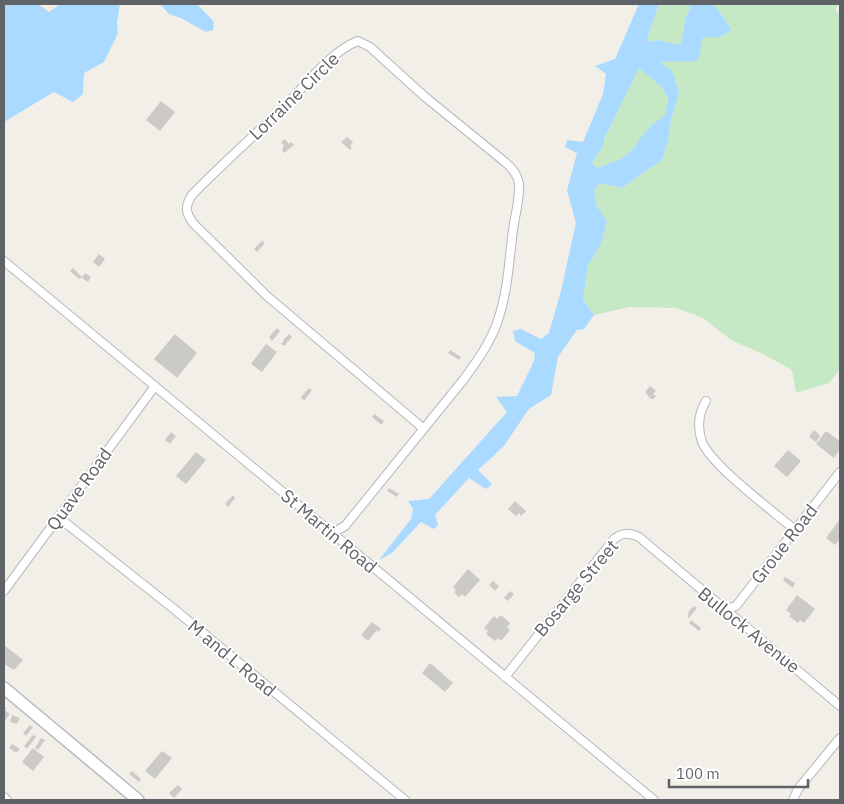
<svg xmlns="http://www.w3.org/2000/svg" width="844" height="804" font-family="'IBM Plex Sans',sans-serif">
<rect width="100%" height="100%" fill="#f1efe8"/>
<!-- green -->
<g fill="#c5e8c5">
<path d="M659 4H686L691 8C682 19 685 32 680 45L657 40 648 42 647 40Z"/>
<polygon points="714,4 837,4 836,11 840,14 840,369 829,383 796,393 792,370 763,354 731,340 703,318 677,308 629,307 594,315 583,299 588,265 601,244 607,221 596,205 593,190 600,183 622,188 662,160 668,140 671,120 679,93 660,62 703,37 720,37 732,30"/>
<polygon points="639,67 663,88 668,99 665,116 652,125 641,137 634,148 621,159 597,168 592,163 604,145 604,139"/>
</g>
<!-- water -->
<g fill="#aadaff" fill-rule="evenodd">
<polygon points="4,4 38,4 49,12 60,4 120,4 117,22 118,33 104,62 84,73 83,94 73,102 54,92 4,122"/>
<polygon points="160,4 197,4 214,22 213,30 206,32 181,18 169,14"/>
<path d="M639 4H659L647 40 648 42 657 40 680 45C685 32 682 19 691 8L686 4H714L732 30 720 37H703L698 61 660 62 672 71 679 93 671 120 668 140 662 160 622 188 600 183 594 190 596 205 607 221 601 244 588 265 583 299 594 315 584 329 577 330 558 357 551 395 529 409 503 447 478 470 492 484 486 489 469 478 435 515 438 525 434 529 421 522 392 553 379 560 411 519 413 509 408 501 429 499 507 412 496 397 517 396 534 361 535 353 515 341 513 331 521 329 541 339 549 333 561 291 576 223 567 190 577 153 565 147 567 140 583 142 603 94 606 74 595 66 615 59ZM639 68 663 88 668 99 665 115 652 125 641 137 634 148 621 159 597 168 592 163 604 145V139Z"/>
</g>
<!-- building -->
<g fill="#cccac5">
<polygon points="161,101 175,112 160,131 146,120"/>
<polygon points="347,137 353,142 350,146 352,147 350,150 341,142"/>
<polygon points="285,139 289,144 291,142 294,145 284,153 282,150 284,145 281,142"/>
<polygon points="262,241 265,243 257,252 254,249"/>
<polygon points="99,254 105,259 99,267 93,262"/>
<polygon points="73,268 82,277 79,279 70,271"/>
<polygon points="85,273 91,277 88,282 82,278"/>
<polygon points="277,328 280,331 272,341 269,337"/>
<polygon points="175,334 197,353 177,378 154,359"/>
<polygon points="289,334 292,337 284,346 281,344 284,341 283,340"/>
<polygon points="266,344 277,352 262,372 251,364"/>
<polygon points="450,350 461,357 459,360 448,353"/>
<polygon points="650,386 656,391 653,394 656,396 653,399 651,399 645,392"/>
<polygon points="309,388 312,390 304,401 301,397"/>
<polygon points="374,414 384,421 382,424 380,424 372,417"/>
<polygon points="814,430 820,436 816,442 809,437"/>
<polygon points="826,431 840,441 840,449 834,458 816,444"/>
<polygon points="171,432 176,436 170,444 165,440"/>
<polygon points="788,450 801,461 787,477 774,466"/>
<polygon points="196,452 206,460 186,484 176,476"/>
<polygon points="389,488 399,494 397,497 387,491"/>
<polygon points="233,495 235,498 228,507 225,504"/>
<polygon points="515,501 526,511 521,516 519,513 516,516 508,509"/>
<polygon points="840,519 840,539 835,545 826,538"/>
<polygon points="468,569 480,580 465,597 462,594 459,597 454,592 456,590 453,587"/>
<polygon points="785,577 795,583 793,588 783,580"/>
<polygon points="493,581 499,586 495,591 489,585"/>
<polygon points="510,591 514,594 508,601 504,598"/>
<polygon points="797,595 815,609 804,623 800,620 798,623 789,616 791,614 786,610"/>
<polygon points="694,606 697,608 689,618 687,616 689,613 688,612"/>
<polygon points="501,615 510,623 507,627 510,630 501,641 498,638 495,641 486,634 488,631 484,628 494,616 497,619"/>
<polygon points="691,620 701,628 699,631 689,623"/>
<polygon points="372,622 381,629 378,632 377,630 368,641 361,635"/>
<polygon points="4,645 23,660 14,670 4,664"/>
<polygon points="430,663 453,683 445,692 422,673"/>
<polygon points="4,706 6,708 5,710 10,714 4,722"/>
<polygon points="12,715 20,718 17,724 10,722"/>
<polygon points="30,725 33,727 26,736 23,733"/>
<polygon points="34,735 36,737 27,749 24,746 32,736"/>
<polygon points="41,738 45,740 38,750 35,748"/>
<polygon points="12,744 20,749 16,753 9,748"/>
<polygon points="33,748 44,757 33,771 22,762"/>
<polygon points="162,751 172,758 155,779 145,771"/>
<polygon points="132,771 141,779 139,782 129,774"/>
<polygon points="178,785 182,789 174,798 169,793"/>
</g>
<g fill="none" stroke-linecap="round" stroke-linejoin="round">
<defs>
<g id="street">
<polyline points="4,261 654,800"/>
<path d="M706 401C698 414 697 427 702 442 712 466 773 511 795 530"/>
<polyline points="58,517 174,609 405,800"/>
<path d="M332 533 345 526 464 379C477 361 491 342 498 320 508 291 509 260 513 230 515 215 520 199 519 184 518 175 512 168 505 162L424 96 370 47 358 41C331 51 304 87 284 107 254 136 222 164 192 195 185 206 185 212 193 223L267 296 417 423 423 429"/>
<polyline points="4,591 155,386"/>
<polyline points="724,610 736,606 840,472"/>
<path d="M505 677 614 539C623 532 629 533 639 537L840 706"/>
<polyline points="4,797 7,800"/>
<polyline points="793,800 798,789 840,738"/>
</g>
<polyline id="secondary" points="4,688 138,800"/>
</defs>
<!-- street casing -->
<use href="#street" stroke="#b5b8bc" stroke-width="10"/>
<!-- secondary casing -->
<use href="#secondary" stroke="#b6babf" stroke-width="14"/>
<!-- street -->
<use href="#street" stroke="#fff" stroke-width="8"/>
<!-- secondary -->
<use href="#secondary" stroke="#fff" stroke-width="11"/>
</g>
<g text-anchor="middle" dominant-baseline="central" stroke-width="4" stroke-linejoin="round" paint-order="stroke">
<!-- street labels -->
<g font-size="18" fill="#5f6368" stroke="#fff">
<text transform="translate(294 96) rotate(-44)">Lorraine Circle</text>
<text transform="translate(79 489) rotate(-54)">Quave Road</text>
<text transform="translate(329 531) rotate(40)">St Martin Road</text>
<text transform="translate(784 544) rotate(-52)">Groue Road</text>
<text transform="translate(576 588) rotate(-50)">Bosarge Street</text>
<text transform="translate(749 630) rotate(39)">Bullock Avenue</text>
<text transform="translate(232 658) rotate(40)">M and L Road</text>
</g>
</g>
<!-- border -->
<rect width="844" height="804" fill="none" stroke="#5f6368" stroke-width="10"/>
<!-- scale -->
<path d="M669 779v8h139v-8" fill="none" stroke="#5f6368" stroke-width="2.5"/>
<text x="676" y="779" font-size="15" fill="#5f6368" stroke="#ffffff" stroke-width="4" paint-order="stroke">100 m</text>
</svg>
